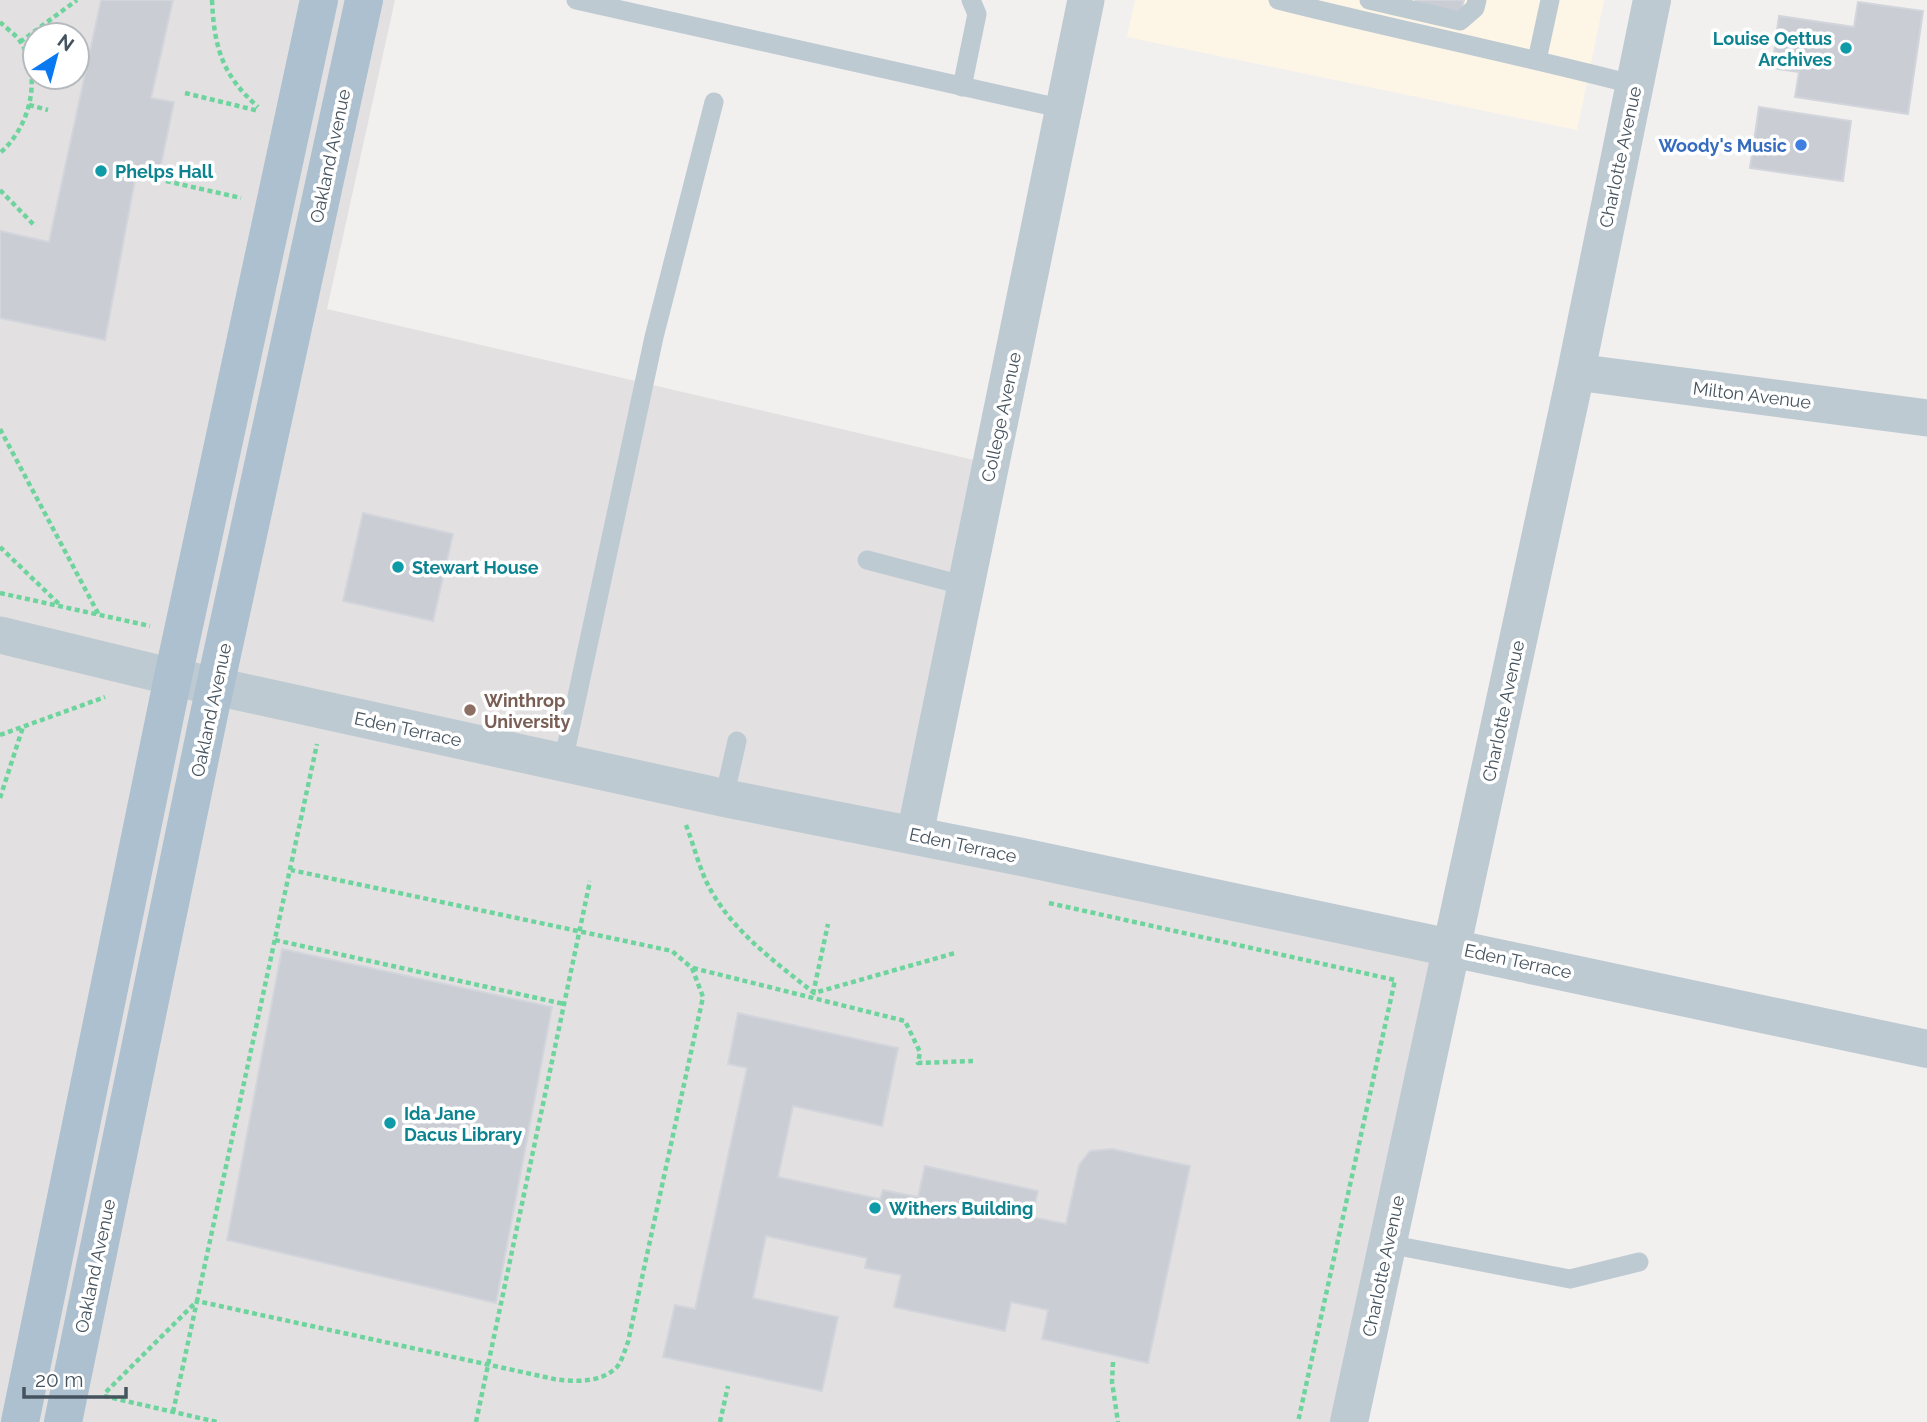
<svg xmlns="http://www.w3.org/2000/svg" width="1927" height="1422" font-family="Raleway,sans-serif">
<rect width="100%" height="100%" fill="#f2efef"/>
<!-- commercial -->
<polygon fill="#fdf6e7" points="1135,0 1604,0 1577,130 1127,37"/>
<!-- education -->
<path fill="#e3e0e1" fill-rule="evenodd" d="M0 0H395L327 309 991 464 915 834 1452 947 1347 1422H0ZM35 35H77V77H35Z"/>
<!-- building -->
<g fill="#caced4" stroke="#d2d5db" stroke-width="2">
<polygon points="101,0 173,0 151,98 174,102 159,174 137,169 105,340 0,318 0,231 49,242"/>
<polygon points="1416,0 1464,0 1460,14 1415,4"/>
<polygon points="1858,2 1923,11 1908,114 1795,97 1799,72 1772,68 1779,16 1854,27"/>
<polygon points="1759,107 1851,121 1843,181 1750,168"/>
<polygon points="363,513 453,534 433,621 343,601"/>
<polygon points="282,949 552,1007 496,1303 227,1240"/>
<polygon points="738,1013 898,1048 882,1126 793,1106 778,1177 880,1199 883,1190 918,1197 925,1166 1038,1191 1032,1217 1066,1224 1079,1165 1090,1151 1112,1149 1190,1166 1148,1363 1042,1339 1048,1310 1011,1302 1005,1331 894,1307 901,1275 865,1268 867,1258 766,1236 753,1298 838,1317 822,1391 663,1357 675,1305 695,1309 747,1068 728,1064"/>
</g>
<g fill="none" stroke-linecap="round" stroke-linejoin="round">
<!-- path -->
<g stroke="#6ed49d" stroke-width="4.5" stroke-dasharray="5 3.5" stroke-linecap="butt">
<path d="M212 0C214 47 222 75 258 107"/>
<path d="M0 22C6 28 15 34 20 41 43 77 30 127 0 153"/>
<polyline points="20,42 77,0"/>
<polyline points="185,93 259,111"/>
<polyline points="29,105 48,110"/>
<polyline points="166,181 241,198"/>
<polyline points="0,190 35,226"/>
<polyline points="0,429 99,615"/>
<polyline points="0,547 61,606"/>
<polyline points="0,593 150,626"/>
<polyline points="0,735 105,697"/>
<polyline points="0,798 23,727"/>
<path d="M686 825C693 843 698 863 706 881 729 929 774 961 814 993L955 953"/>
<polyline points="1049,903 1395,980 1298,1422"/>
<polyline points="275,940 564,1004"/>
<polyline points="693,968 905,1021 920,1052 918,1063 973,1061"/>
<polyline points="813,994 828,924"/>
<polyline points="1113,1362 1112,1382 1118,1422"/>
<polyline points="106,1392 197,1301 317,744"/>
<polyline points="104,1396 217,1422"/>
<path d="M173 1412 197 1301 554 1379C574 1382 600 1383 616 1368 622 1362 625 1349 628 1342L703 997 692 968 672 951 291 870"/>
<polyline points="476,1422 590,881"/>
<polyline points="720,1422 728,1386"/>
</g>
<!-- service -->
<g stroke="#becad2" stroke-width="19">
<polyline points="576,0 1064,109"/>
<path d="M1278 0C1397 30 1516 54 1635 85"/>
<polyline points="1369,0 1460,21 1475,8 1477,0"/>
<polyline points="1537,60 1550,0"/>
<polyline points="962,87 977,14 971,0"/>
<polyline points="867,560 966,586"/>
<polyline points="563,762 654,337 714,102"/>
<polyline points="724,798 737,741"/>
<polyline points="1388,1244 1570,1279 1639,1262"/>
</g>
<!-- minor -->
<g stroke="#becad2" stroke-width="37">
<polyline points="1576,372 1927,418"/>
<polyline points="0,635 173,677"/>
<polyline points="915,834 1086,0"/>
</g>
<!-- tertiary -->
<g stroke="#becad2" stroke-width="38">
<polyline points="173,677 724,798 1017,856 1927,1049"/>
<polyline points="1349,1422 1576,372 1652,0"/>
</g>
<!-- primary -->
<g stroke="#acc0d0" stroke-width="38">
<polyline points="20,1422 173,677 319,0"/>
<polyline points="63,1422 208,719 364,0"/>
</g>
</g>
<!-- markers -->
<g fill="#0f9aa8" stroke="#fff" stroke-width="2.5">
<circle cx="1846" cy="48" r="7"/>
<circle cx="101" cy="171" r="7"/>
<circle cx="398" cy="567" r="7"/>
<circle cx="390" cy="1123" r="7"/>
<circle cx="875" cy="1208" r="7"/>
</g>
<circle fill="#3f7fe0" stroke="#fff" stroke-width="2.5" cx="1801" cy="145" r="7"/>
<circle fill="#8d6e63" stroke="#fff" stroke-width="2.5" cx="470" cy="710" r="7"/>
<g text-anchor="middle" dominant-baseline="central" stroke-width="7" stroke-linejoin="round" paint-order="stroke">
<!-- culture labels -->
<g font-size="18" font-weight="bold" fill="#0d838f" stroke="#fff" text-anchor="start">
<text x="1832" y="38" text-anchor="end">Louise Oettus<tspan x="1832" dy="21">Archives</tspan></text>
<text x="115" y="171">Phelps Hall</text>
<text x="412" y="567">Stewart House</text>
<text x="404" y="1113">Ida Jane<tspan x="404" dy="21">Dacus Library</tspan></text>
<text x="889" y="1208">Withers Building</text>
</g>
<!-- shop labels -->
<g font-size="18" font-weight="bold" fill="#366cbe" stroke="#fff" text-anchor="end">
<text x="1787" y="145">Woody's Music</text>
</g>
<!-- street labels -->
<g font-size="18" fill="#45535e" stroke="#fff">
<text transform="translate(330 156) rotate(-78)">Oakland Avenue</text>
<text transform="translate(1620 157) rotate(-78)">Charlotte Avenue</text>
<text transform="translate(1752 395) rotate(7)">Milton Avenue</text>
<text transform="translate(1001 417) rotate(-78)">College Avenue</text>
<text transform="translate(211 710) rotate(-78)">Oakland Avenue</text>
<text transform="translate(1503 711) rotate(-78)">Charlotte Avenue</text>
<text transform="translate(408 729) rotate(12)">Eden Terrace</text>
<text transform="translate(963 845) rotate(12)">Eden Terrace</text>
<text transform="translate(1518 961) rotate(12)">Eden Terrace</text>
<text transform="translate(95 1266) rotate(-78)">Oakland Avenue</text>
<text transform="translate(1383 1266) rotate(-78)">Charlotte Avenue</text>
</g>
<!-- education labels -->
<g font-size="18" font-weight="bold" fill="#785e54" stroke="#fff" text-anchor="start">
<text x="484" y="700">Winthrop<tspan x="484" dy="21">University</tspan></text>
</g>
</g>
<!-- north arrow -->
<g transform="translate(56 56) rotate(36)"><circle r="33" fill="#ffffff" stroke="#b5babf" stroke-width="2"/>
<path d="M0-5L12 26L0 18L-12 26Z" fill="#0979f1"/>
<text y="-10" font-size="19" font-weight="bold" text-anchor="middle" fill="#45535e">N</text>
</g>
<!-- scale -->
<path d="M24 1387v10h102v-10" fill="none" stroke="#45535e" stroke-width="3.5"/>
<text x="35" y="1387" font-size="21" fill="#45535e" stroke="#ffffff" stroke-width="5" paint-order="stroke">20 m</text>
</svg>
